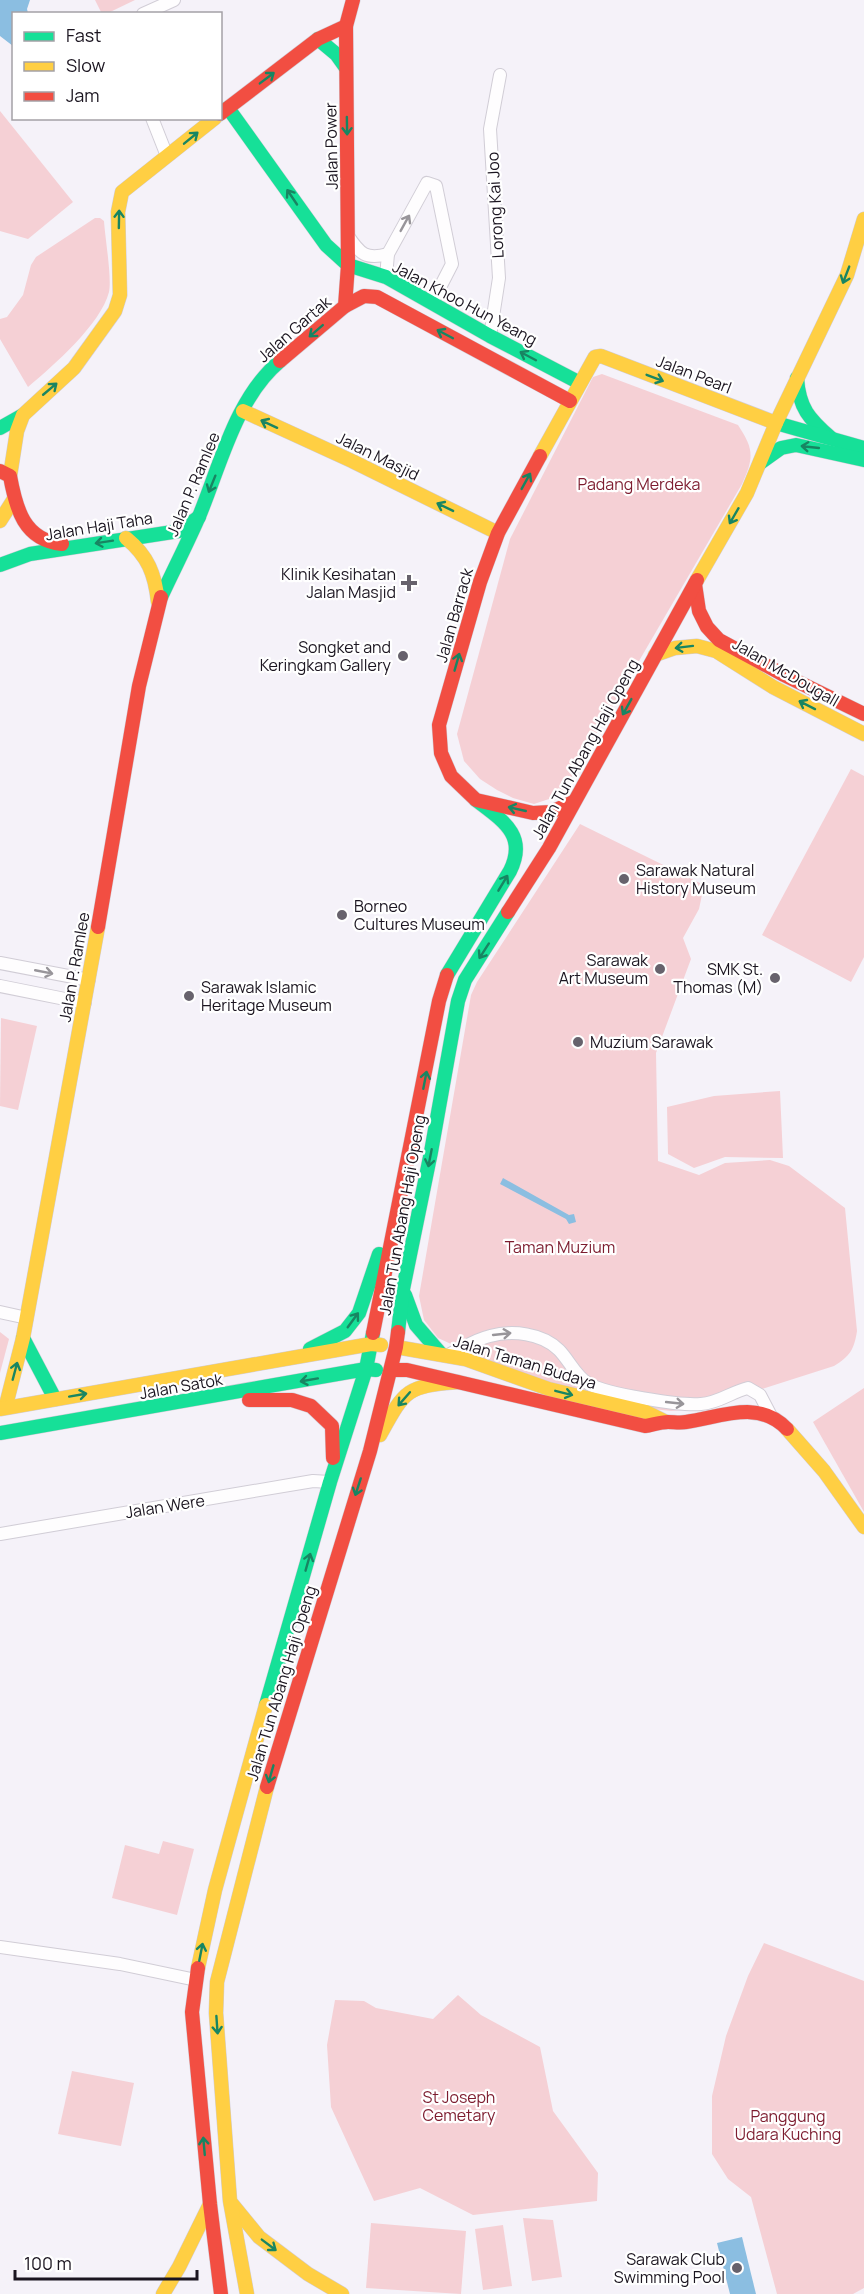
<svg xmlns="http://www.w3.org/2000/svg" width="864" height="2294" font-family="Manrope,sans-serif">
<rect width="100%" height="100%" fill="#f5f2f9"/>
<!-- green -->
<g fill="#f5d0d5">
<polygon points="95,0 135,0 108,13 102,14"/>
<polygon points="0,111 73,202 28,239 0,231"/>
<path d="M95 218H100L104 221C105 237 112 278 109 292 101 324 53 366 28 387L0 339V319L7 317 23 295 31 265 36 257Z"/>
<path d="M602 374 738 425C754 449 754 458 742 484L561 795 534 804 513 798 497 790 480 779 464 761 457 734 510 539 593 377Z"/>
<polygon points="851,769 864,776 864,957 851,982 762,935"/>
<path d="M580 824 704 885 699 909 683 938 691 959 656 1053 658 1161 699 1175 725 1163 770 1160 789 1166 845 1208 857 1331C854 1350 850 1356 834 1366L699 1409 671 1411 643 1408 558 1385 475 1355 438 1338 424 1320 419 1296 471 995 477 982Z"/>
<polygon points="1,1018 37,1026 18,1110 0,1106"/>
<polygon points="780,1091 783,1158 725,1157 694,1168 668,1154 667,1107 714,1096"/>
<polygon points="0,1332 9,1339 0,1373"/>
<polygon points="864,1388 864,1512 813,1422"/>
<polygon points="163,1841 194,1849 177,1915 112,1898 125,1845 159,1854"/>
<polygon points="764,1943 864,1981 864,2288 853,2294 777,2294 751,2197 728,2179 712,2154 712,2096 726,2036 748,1976"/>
<polygon points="458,1995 481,2015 540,2047 553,2111 598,2173 597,2201 473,2215 420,2188 374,2201 331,2107 327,2045 335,2000 364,2001 376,2008 433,2019"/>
<polygon points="72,2071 134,2083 121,2146 58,2134"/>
<polygon points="523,2218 553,2220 562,2277 532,2281"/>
<polygon points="371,2223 466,2231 461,2294 366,2288"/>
<polygon points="503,2225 512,2286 483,2290 475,2229"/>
</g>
<!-- water -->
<g fill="#8bbee1">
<polygon points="0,0 30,0 27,9 28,13 14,14 13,46 0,36"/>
<polygon points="503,1178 569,1215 574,1214 576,1222 569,1224 566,1219 500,1184"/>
<polygon points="742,2237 756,2294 730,2294 717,2243"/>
</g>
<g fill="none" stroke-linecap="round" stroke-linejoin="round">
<defs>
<g id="street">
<polyline points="143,14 174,0"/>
<polyline points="152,118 167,156"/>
<path d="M348 236C360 254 366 260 388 254"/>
<polyline points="386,277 388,254 427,183 436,186 452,264 432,303"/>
<polyline points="490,336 499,278 490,129 500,75"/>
<polyline points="0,963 89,980"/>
<polyline points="0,986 85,1003"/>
<polyline points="0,1312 27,1318"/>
<path d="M448 1355C461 1349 476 1339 490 1336 512 1330 542 1333 559 1350 569 1360 576 1377 589 1384 606 1394 681 1406 701 1404 719 1403 731 1392 748 1388L760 1395 771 1416"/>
<polyline points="0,1534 313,1481 330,1482"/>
<polyline points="0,1947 120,1964 196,1980"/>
</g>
<g id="fast">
<polyline points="318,39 336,54 346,68"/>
<polyline points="228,108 326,245 348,265 386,277 490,336 580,383"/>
<path d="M797 378C799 408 809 419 831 438"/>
<polyline points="776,423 864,448"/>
<polyline points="0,428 23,415"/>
<polyline points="760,463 781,448 796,445 864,460"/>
<polyline points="0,565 30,554 179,531 199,517"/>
<path d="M161 597C174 569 188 542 200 514 221 463 236 398 280 361"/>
<path d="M447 975 510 871C528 835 502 820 476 800"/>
<polyline points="405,1295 416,1325 441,1354"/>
<polyline points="398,1332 403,1289 431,1152 458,1001 465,980 508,912"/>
<polyline points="23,1338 55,1399"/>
<polyline points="310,1349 345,1331 359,1313 379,1254"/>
<polyline points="0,1433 366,1369 376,1370"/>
<polyline points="266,1705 330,1482 366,1369 373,1333"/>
</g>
<g id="slow">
<polyline points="243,411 352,461 498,533"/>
<polyline points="540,456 595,357 601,356 776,423"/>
<polyline points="10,476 17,431 23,415 74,368 115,311 120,295 118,212 122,192 215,118"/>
<polyline points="0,521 14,499"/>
<path d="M126 538C148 556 155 574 158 602"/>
<polyline points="697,580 747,493 776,423 847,275 864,219"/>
<polyline points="655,655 675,648 697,646 716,651 773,687 864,734"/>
<polyline points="396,1347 465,1359 549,1389 646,1412 666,1422"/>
<polyline points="6,1405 23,1338 98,927"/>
<polyline points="0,1409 371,1344 381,1345"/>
<polyline points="787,1429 824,1471 864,1527"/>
<path d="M380 1435C405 1390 406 1386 458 1382"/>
<polyline points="198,1968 215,1890 266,1705"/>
<polyline points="232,2204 259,2237 308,2274 342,2294"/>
<polyline points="163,2294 179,2267 210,2204"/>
<polyline points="247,2294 230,2201 216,2013 217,1982 267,1787"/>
</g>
<g id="jam">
<polyline points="220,114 318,39 346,26"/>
<polyline points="345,306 364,296 377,297 570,401"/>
<polyline points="280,361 345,306 348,265 346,26 353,0"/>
<polyline points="540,456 498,533 480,582 439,725 441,753 451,776 476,800 533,813 551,812 573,802"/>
<path d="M0 471 10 476C16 509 24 540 62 544"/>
<polyline points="695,584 699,611 707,627 719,640 784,675 864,714"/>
<polyline points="508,912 549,848 697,580"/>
<polyline points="98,927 139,686 161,597"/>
<polyline points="373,1333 439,1001 447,975"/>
<path d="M391 1370H407L645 1426C652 1425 660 1422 668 1422 674 1422 680 1423 686 1422 721 1417 759 1399 787 1429"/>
<polyline points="249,1400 292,1400 311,1406 332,1426 333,1458"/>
<polyline points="267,1787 370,1451 396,1347 398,1332"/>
<polyline points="198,1968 192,2012 210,2204 221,2294"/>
</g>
</defs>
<!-- street casing -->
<use href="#street" stroke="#d1cdd6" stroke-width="14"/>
<!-- fast casing -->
<use href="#fast" stroke="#d1cdd6" stroke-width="15"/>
<!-- slow casing -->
<use href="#slow" stroke="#d1cdd6" stroke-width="15"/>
<!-- jam casing -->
<use href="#jam" stroke="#d1cdd6" stroke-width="15"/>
<!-- street -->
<use href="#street" stroke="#fefdfe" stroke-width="12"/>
<!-- fast -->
<use href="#fast" stroke="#16e098" stroke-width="14"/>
<!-- slow -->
<use href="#slow" stroke="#ffcf43" stroke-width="14"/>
<!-- jam -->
<use href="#jam" stroke="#f24e42" stroke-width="14"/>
</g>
<!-- one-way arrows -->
<defs><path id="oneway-shaft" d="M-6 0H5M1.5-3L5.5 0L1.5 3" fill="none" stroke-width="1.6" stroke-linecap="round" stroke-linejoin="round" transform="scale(1.5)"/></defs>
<g stroke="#188562">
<use href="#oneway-shaft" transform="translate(267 78) rotate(-37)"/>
<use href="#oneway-shaft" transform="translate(347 126) rotate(89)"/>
<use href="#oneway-shaft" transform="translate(191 138) rotate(-39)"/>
<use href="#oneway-shaft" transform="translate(292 197) rotate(-124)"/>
<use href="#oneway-shaft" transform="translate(119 219) rotate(-89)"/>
<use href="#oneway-shaft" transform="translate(846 275) rotate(111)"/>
<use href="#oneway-shaft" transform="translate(316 331) rotate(139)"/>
<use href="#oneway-shaft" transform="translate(445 334) rotate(-152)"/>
<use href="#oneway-shaft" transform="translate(528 356) rotate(-152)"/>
<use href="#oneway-shaft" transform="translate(655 378) rotate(21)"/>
<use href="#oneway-shaft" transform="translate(50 389) rotate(-40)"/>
<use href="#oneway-shaft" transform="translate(269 424) rotate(-155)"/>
<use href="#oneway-shaft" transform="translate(810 447) rotate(-174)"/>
<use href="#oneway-shaft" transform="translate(526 481) rotate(-61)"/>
<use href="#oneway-shaft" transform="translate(212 484) rotate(112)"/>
<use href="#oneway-shaft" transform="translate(445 507) rotate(-154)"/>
<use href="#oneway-shaft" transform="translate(734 516) rotate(120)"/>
<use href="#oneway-shaft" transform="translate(104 542) rotate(171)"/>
<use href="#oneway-shaft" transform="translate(684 647) rotate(173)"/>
<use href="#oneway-shaft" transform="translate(457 662) rotate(-74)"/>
<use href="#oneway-shaft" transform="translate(807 705) rotate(-153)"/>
<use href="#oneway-shaft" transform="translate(627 707) rotate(119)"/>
<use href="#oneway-shaft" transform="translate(517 809) rotate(-167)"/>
<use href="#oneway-shaft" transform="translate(503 883) rotate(-59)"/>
<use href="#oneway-shaft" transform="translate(484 951) rotate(123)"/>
<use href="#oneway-shaft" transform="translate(425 1080) rotate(-79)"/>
<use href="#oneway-shaft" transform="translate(430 1158) rotate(101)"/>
<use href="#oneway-shaft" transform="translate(353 1320) rotate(-54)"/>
<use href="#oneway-shaft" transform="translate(15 1371) rotate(-75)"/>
<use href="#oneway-shaft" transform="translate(309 1380) rotate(170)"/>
<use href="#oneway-shaft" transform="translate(564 1393) rotate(14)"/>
<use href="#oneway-shaft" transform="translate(78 1395) rotate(-10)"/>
<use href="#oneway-shaft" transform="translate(404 1399) rotate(131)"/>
<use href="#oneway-shaft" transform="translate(358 1487) rotate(108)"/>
<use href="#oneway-shaft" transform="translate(308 1562) rotate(-74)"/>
<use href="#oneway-shaft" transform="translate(271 1774) rotate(106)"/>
<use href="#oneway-shaft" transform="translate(201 1952) rotate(-79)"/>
<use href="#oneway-shaft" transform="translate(217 2025) rotate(86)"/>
<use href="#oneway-shaft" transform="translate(204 2146) rotate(-95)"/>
<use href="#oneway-shaft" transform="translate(269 2245) rotate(37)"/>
</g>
<g stroke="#98959a">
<use href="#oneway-shaft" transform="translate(405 223) rotate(-61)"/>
<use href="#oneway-shaft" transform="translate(44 972) rotate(11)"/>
<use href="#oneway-shaft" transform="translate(502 1334) rotate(-6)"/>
<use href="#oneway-shaft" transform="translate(675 1403) rotate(6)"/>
</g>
<!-- markers -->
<g fill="#67626c" stroke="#fff" stroke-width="2">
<path d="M406 574h6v6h6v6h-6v6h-6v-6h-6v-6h6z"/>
<circle cx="403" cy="656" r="6"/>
<circle cx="624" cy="879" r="6"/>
<circle cx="342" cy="915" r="6"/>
<circle cx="660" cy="969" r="6"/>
<circle cx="775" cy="978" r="6"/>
<circle cx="189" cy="996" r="6"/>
<circle cx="578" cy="1042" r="6"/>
<circle cx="737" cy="2268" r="6"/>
</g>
<g text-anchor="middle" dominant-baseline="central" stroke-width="4.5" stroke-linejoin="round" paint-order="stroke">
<!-- street labels -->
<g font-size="16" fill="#1b1520" stroke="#fff">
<text transform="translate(331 146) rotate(-91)">Jalan Power</text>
<text transform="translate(495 205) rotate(-93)">Lorong Kai Joo</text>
<text transform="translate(465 303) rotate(28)">Jalan Khoo Hun Yeang</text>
<text transform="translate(294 329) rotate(-41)">Jalan Gartak</text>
<text transform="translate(694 374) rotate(21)">Jalan Pearl</text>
<text transform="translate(378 456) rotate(26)">Jalan Masjid</text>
<text transform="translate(193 484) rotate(-67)">Jalan P. Ramlee</text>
<text transform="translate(99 526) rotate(-9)">Jalan Haji Taha</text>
<text transform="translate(454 615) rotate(-74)">Jalan Barrack</text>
<text transform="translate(786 672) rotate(30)">Jalan McDougall</text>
<text transform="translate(585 749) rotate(-61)">Jalan Tun Abang Haji Openg</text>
<text transform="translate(74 967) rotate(-80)">Jalan P. Ramlee</text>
<text transform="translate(402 1215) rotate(-80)">Jalan Tun Abang Haji Openg</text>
<text transform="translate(525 1362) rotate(17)">Jalan Taman Budaya</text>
<text transform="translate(181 1386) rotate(-10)">Jalan Satok</text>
<text transform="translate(165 1506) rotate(-9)">Jalan Were</text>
<text transform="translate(281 1683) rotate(-73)">Jalan Tun Abang Haji Openg</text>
</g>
<!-- park labels -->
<g font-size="16" fill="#7d1c2f" stroke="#fff">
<text x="639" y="484">Padang Merdeka</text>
<text x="560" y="1247">Taman Muzium</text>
<text x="459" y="2097">St Joseph<tspan x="459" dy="18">Cemetary</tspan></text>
<text x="788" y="2116">Panggung<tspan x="788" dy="18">Udara Kuching</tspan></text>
</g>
<!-- poi labels -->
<g font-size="16" fill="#1b1520" stroke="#fff" text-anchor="end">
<text x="396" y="574">Klinik Kesihatan<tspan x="396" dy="18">Jalan Masjid</tspan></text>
<text x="391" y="647">Songket and<tspan x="391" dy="18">Keringkam Gallery</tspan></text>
<text x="636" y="870" text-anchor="start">Sarawak Natural<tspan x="636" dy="18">History Museum</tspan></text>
<text x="354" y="906" text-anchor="start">Borneo<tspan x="354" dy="18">Cultures Museum</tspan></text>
<text x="648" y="960">Sarawak<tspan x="648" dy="18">Art Museum</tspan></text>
<text x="763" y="969">SMK St.<tspan x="763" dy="18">Thomas (M)</tspan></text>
<text x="201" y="987" text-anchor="start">Sarawak Islamic<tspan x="201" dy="18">Heritage Museum</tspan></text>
<text x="590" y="1042" text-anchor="start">Muzium Sarawak</text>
<text x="725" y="2259">Sarawak Club<tspan x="725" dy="18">Swimming Pool</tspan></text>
</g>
</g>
<!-- legend -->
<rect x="12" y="12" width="210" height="108" fill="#ffffff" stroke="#a4a1a6" stroke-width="1.5"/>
<rect x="24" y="32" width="30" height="9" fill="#16e098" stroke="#a4a1a6" stroke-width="1.5"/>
<text x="66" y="42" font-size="18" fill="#1b1520">Fast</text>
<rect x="24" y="62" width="30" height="9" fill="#ffcf43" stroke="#a4a1a6" stroke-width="1.5"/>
<text x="66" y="72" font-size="18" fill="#1b1520">Slow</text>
<rect x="24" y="92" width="30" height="9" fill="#f24e42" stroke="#a4a1a6" stroke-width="1.5"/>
<text x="66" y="102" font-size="18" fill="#1b1520">Jam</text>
<!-- scale -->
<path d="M15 2270v9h182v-9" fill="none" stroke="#1b1520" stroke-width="3"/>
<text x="24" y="2270" font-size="18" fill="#1b1520" stroke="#ffffff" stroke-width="4.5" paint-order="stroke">100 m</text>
</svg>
